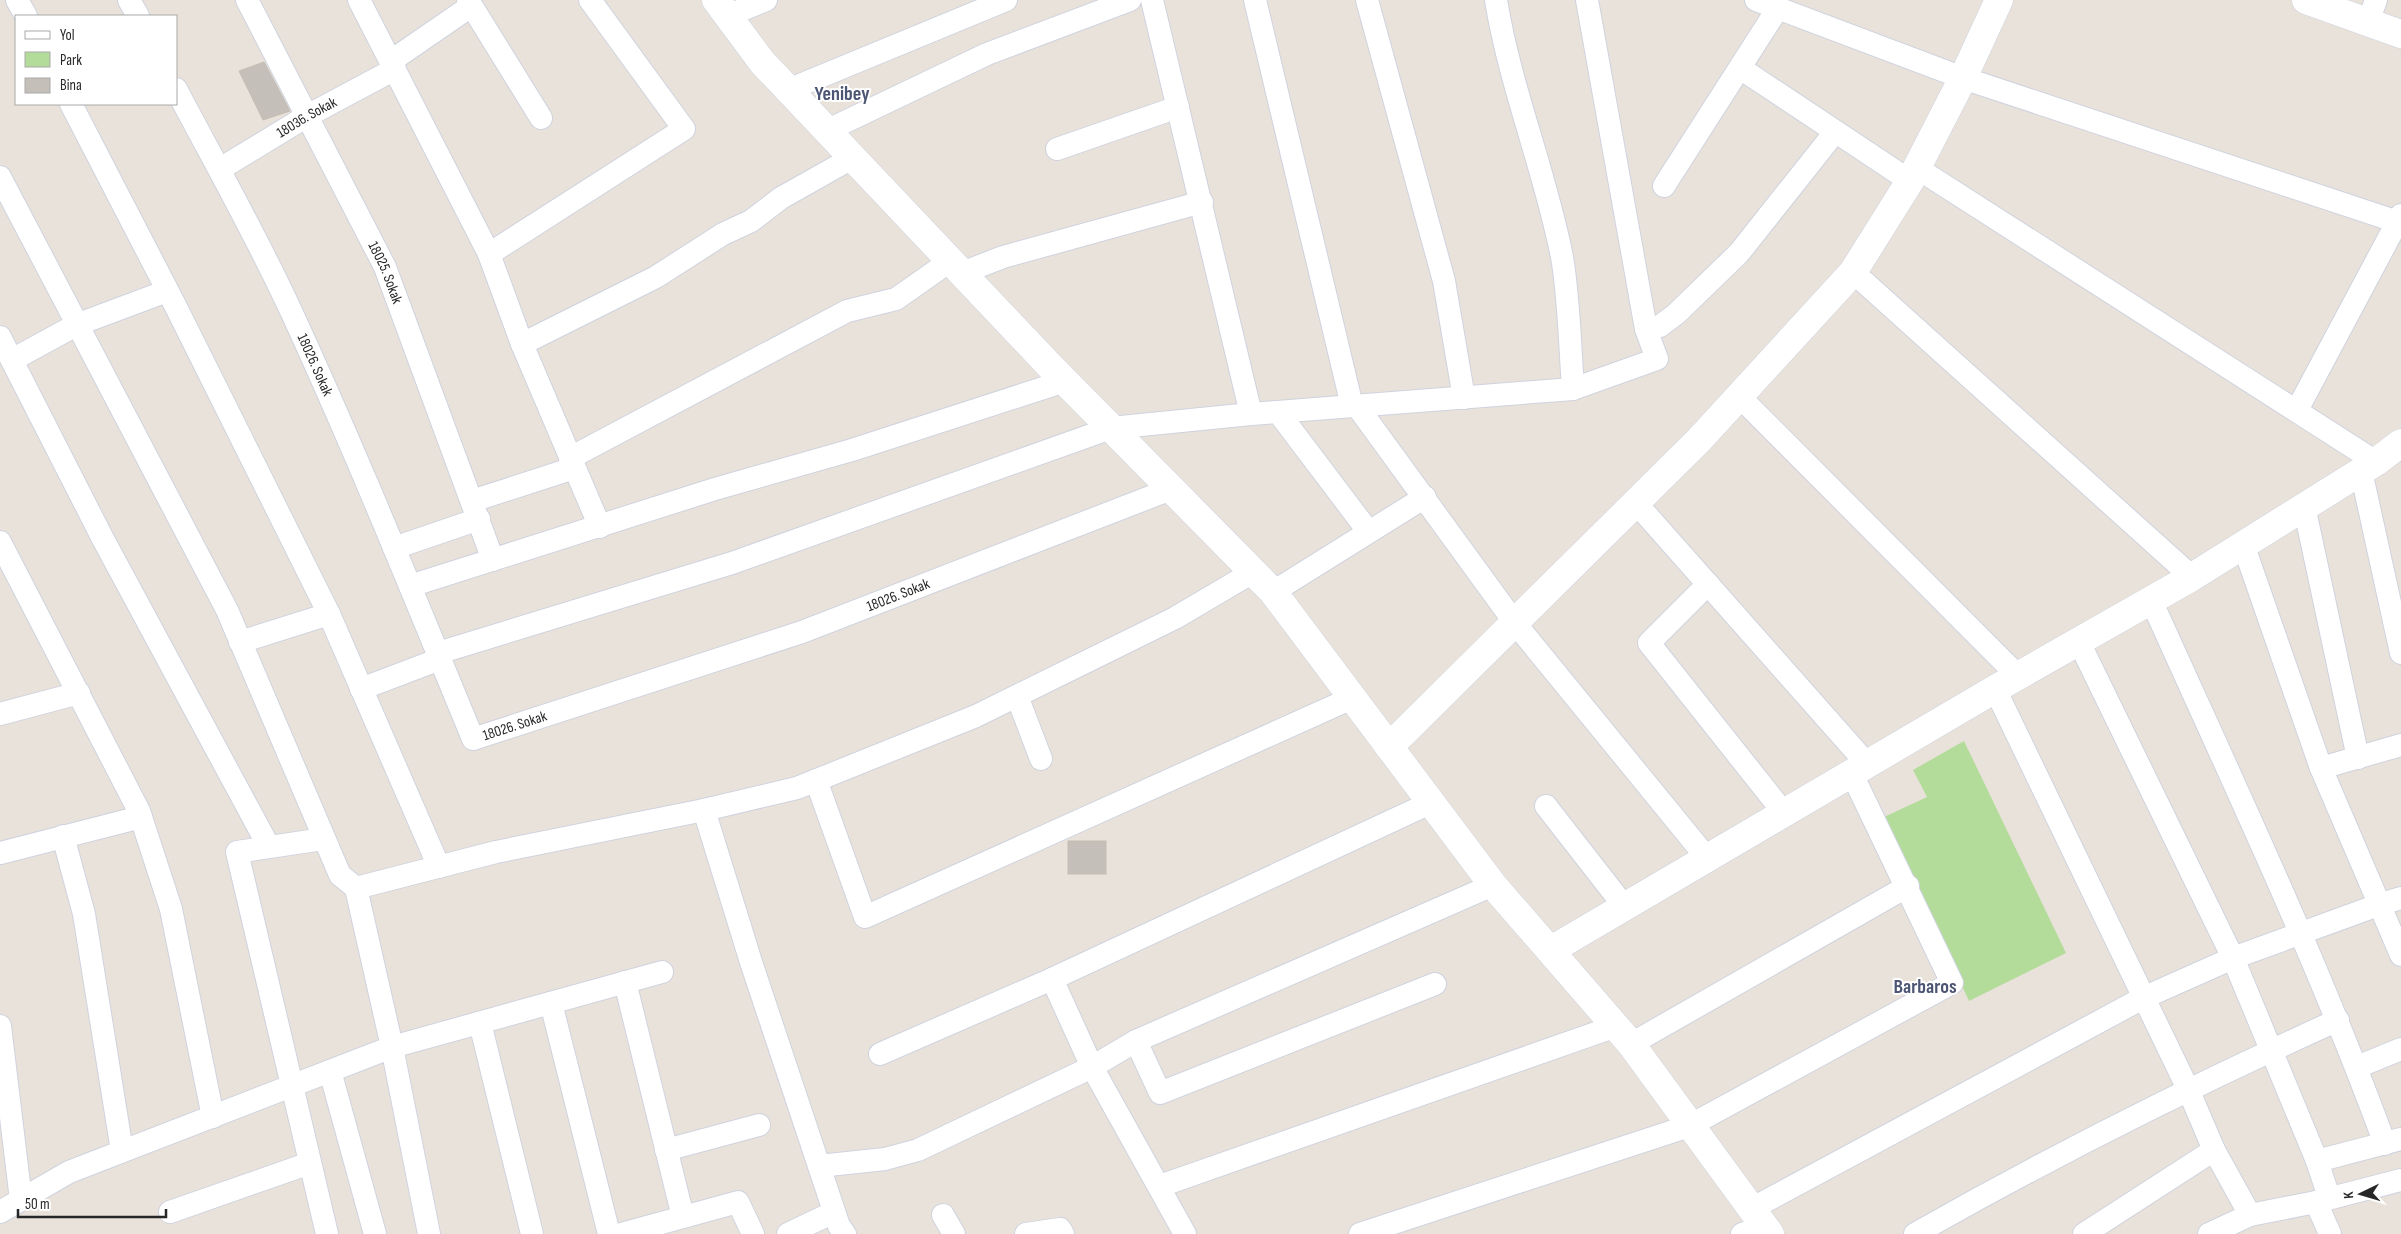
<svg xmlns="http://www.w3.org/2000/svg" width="2401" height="1234" font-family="'Sofia Sans Condensed',sans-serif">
<rect width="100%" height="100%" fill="#e9e2da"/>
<!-- green -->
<polygon fill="#b3dc9a" points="1964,741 2066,953 1969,1001 1884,817 1927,797 1913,770"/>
<!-- building -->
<g fill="#c4bfb9" stroke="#c4bdb4">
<polygon points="264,62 290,111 263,120 239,71"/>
<rect x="1068" y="841" width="38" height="33"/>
</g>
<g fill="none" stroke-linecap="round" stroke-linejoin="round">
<defs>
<g id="minor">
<polyline points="17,0 26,16"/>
<polyline points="129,0 138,16"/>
<path id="s1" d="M247 0 385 267 493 560"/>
<polyline points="359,0 489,254 522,344 600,527"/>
<polyline points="468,0 541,118"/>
<polyline points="1152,0 1251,414"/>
<polyline points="1255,0 1352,406"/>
<polyline points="1367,0 1444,281 1464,398"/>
<path d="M1496 0C1510 87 1545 170 1562 257 1569 297 1570 347 1573 389"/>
<polyline points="1756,0 1963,78 2401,223"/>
<polyline points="727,16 766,0"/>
<polyline points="2368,22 2376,0"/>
<polyline points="391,61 471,6"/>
<polyline points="1740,68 1910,181"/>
<path id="s2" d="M176 89C215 163 256 235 291 311 356 452 414 596 473 739L802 632 1171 489"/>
<polyline points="788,90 1006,0"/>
<polyline points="71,104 175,305 329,614 439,867"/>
<polyline points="826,131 987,54 1130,0"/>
<polyline points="1057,149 1178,107"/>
<polyline points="1917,168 2376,462"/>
<path id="s3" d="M220 169 307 116 395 69"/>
<polyline points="0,177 227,610 340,875 356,888"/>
<polyline points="1664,186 1778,8"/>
<polyline points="489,254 684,129 590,0"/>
<polyline points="1853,272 2192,577"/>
<polyline points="962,273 1003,257 1202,202"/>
<polyline points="1646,329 1660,326 1676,314 1739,253 1835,132"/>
<polyline points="0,337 103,539 269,847"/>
<polyline points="522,344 656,277 723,234 751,221 781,198 852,158"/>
<polyline points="12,360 76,325 167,291"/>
<polyline points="1739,396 2018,676"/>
<polyline points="1357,406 1515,623 1707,858"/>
<polyline points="2297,410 2401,215"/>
<polyline points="1278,412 1368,531"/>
<polyline points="570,458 847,311 896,299 950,261"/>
<polyline points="2361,471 2401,653"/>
<polyline points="472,501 574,468"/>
<polyline points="1636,503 1868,765"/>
<polyline points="2304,506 2358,758"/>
<polyline points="0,542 139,811 171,909 213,1117"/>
<polyline points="2243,544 2321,768 2401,955"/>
<polyline points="394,548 479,519"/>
<polyline points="1708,584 1649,643 1784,813"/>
<polyline points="410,586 715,489 852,450 1065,381"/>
<polyline points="1273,592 1425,497"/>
<path d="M2151 600C2232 780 2317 959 2385 1144"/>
<polyline points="240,642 329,614"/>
<polyline points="2079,642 2233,958 2317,1161 2329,1197"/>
<polyline points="438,653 732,563 1111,428 1251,414 1573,389 1657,359 1646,329 1587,0"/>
<polyline points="361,689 440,659"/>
<polyline points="1995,689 2188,1089 2214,1150 2250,1215"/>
<polyline points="1017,696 1041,759"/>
<polyline points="0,714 79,693"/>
<polyline points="2321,768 2401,745"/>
<polyline points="816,780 865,917 1352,698"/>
<polyline points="1546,806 1624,906"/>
<polyline points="704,810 751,962 839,1226 845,1234"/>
<polyline points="63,836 84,914 122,1151"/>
<polyline points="323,839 237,852 327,1234"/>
<polyline points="0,853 141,817"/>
<polyline points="1052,979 1092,1067 1185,1234"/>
<polyline points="625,982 683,1217"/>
<polyline points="551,1003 609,1234"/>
<polyline points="480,1023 532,1234"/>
<polyline points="0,1026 21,1200"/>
<polyline points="1136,1041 1160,1093 1435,984"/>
<polyline points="1631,1044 1908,886"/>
<polyline points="880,1054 1052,979 1430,803"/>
<polyline points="2357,1067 2401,1049"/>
<polyline points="330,1071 375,1234"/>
<polyline points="666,1150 759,1125"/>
<polyline points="2317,1161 2401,1139"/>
<polyline points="819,1166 885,1159 918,1150 1092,1067 1136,1041 1493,885"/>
<polyline points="1160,1186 1616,1026"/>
<polyline points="2316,1202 2330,1234"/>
<polyline points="1751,1209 2143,998 2233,958 2381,904 2401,898"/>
<polyline points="0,1212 69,1172 392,1047 662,972"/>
<polyline points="170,1212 310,1163"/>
<polyline points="943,1215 954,1234"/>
<polyline points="429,1234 392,1047 356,888 496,852 704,810 797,788 976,716 1175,618 1253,572"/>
<polyline points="621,1234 738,1202 753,1234"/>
<polyline points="788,1234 834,1212"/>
<polyline points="1026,1234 1060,1229 1063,1234"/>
<polyline points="1360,1234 1689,1126 1952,983 1852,774"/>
<polyline points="1742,1234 1764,1226"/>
<path d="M1915 1234C2052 1156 2194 1085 2338 1020"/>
<polyline points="2084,1234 2214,1150"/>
<polyline points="2209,1234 2250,1215 2316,1202 2401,1180"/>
</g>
<g id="tertiary">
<polyline points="1389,747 1699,440 1853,272 1910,181 1963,78 1999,0"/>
<polyline points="1551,950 1995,689 2192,577 2376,462 2401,443"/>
</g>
<g id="secondary">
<polyline points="716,0 762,62 1048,364 1273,592 1493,885 1631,1044 1770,1234"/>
<polyline points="2306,0 2401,34"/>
</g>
</defs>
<!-- minor casing -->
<use href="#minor" stroke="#cfd3df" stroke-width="24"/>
<!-- tertiary casing -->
<use href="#tertiary" stroke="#cfd3df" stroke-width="29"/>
<!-- secondary casing -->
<use href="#secondary" stroke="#cfd3df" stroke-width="29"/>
<!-- minor -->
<use href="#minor" stroke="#fff" stroke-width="22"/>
<!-- tertiary -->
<use href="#tertiary" stroke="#fff" stroke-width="28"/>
<!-- secondary -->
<use href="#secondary" stroke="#fff" stroke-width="28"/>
</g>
<g text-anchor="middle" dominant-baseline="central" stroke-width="4" stroke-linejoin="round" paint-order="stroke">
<!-- street labels -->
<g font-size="15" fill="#272727" stroke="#fff">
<text stroke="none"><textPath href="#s3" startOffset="101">18036. Sokak</textPath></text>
<text stroke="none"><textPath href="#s1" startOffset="306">18025. Sokak</textPath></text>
<text stroke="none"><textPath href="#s2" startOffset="309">18026. Sokak</textPath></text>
<text stroke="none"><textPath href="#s2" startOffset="1164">18026. Sokak</textPath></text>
<text stroke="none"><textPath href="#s2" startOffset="759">18026. Sokak</textPath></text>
</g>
<!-- district labels -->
<g font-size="20" font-weight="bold" fill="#4c5573" stroke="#fff">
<text x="842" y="94">Yenibey</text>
<text x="1925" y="987">Barbaros</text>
</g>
</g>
<!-- legend -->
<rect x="15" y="15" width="162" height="90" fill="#ffffff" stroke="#a9a9a9"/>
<rect x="25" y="31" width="25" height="8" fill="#ffffff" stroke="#a9a9a9"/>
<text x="60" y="40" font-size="15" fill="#272727">Yol</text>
<rect x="25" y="52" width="25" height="15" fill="#b3dc9a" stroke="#a9a9a9"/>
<text x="60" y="65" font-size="15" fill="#272727">Park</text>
<rect x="25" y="78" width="25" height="15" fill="#c4bfb9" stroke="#a9a9a9"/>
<text x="60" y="90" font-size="15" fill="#272727">Bina</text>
<!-- north arrow -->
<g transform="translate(2361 1194) rotate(265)" stroke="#ffffff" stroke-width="4" paint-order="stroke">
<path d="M0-4L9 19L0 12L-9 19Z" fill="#272727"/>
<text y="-8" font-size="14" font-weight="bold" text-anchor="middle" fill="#272727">K</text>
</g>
<!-- scale -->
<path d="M18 1209v8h148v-8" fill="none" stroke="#272727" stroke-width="2.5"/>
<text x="25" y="1209" font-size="15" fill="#272727" stroke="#ffffff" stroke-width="4" paint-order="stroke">50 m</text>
</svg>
